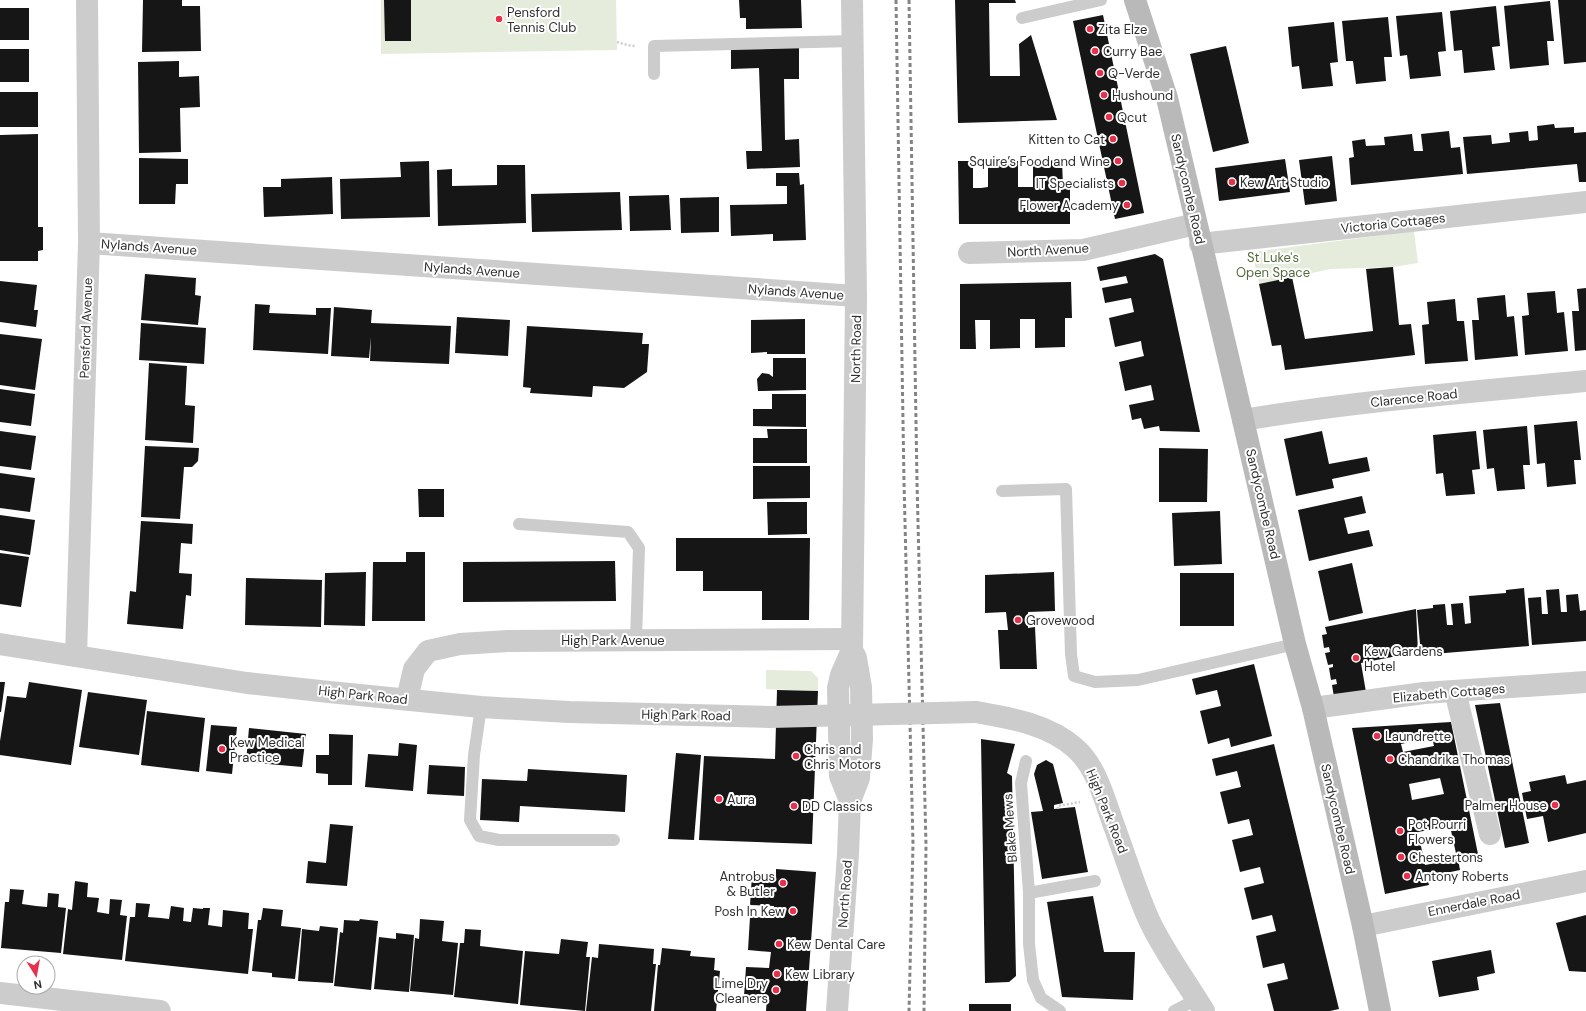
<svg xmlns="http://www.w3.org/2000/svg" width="1586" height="1011" font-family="'DM Sans',sans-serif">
<rect width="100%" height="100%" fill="#fff"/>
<!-- green -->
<g fill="#e6ecdc">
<polygon points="381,0 616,0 617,50 381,54"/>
<polygon points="1414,231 1418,263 1393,267 1331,269 1259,284 1252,252"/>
<polygon points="766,670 811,671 818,678 818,691 766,689"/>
</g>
<!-- building -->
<g fill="#161616" fill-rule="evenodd">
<polygon points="143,0 182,0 182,6 200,6 201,51 142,52"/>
<polygon points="384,0 411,0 411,41 385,41"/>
<polygon points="739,0 801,0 802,28 746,29 746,18 740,18"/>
<polygon points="955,0 1015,0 1016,3 989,3 990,76 1020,76 1019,44 1031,35 1057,120 958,123"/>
<polygon points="1558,0 1586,0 1586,62 1564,64"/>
<polygon points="1550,1 1554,41 1547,41 1549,65 1510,69 1504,6"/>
<polygon points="1496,6 1500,46 1492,47 1495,70 1464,73 1462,50 1454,51 1450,11"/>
<rect x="0" y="8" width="29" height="32"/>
<polygon points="1442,12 1446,51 1438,52 1441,76 1410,79 1407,55 1400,56 1396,16"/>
<polygon points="1103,15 1144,213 1115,219 1073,21"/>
<polygon points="1388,17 1392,57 1384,57 1386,81 1356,84 1353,61 1346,61 1342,21"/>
<polygon points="1334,22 1338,62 1330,63 1333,86 1302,89 1299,66 1292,67 1288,27"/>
<polygon points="799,45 799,79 784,79 785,140 799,139 800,167 747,169 746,151 762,151 759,68 731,69 731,47"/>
<polygon points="1226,46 1249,143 1213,152 1190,54"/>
<rect x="0" y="49" width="29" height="33"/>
<polygon points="179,61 179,77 199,76 200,107 180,108 181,152 139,153 138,62"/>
<rect x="0" y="92" width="38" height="35"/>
<polygon points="1554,124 1555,128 1574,127 1574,133 1586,132 1586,182 1579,182 1577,164 1467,174 1463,137 1491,135 1492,144 1510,142 1509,133 1528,131 1529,141 1538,140 1537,126"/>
<polygon points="1449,131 1451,148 1460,147 1463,174 1351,185 1349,158 1354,157 1352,141 1365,139 1366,146 1385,145 1384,137 1412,134 1414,151 1423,151 1421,134"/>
<polygon points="38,134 38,227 43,227 43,250 38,251 38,261 0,261 0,135"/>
<polygon points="1332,156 1337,201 1305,205 1299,160"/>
<polygon points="139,158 188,159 188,184 176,184 175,204 139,204"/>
<polygon points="1285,159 1290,192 1219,201 1215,168"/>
<polygon points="1062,160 1063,187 1070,187 1070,224 959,224 958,161 973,161 973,188 981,188 988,187 988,161 1018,161 1018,187 1033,187 1033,161"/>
<polygon points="429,161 430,217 341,219 340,179 401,177 400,162"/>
<polygon points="497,165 525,165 526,223 438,226 437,170 452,169 452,186 497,185"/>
<polygon points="776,173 799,173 800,185 804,184 806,240 773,241 773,234 731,236 730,205 787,204 787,186 776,186"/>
<polygon points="332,177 333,214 264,217 263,187 281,187 281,179"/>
<polygon points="620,192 622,230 532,232 531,194"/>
<polygon points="669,195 671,230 630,231 629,196"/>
<polygon points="719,197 719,232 681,233 680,198"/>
<polygon points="1155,254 1163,259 1200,432 1160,431 1159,426 1144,429 1141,418 1132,420 1129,405 1154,400 1151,385 1125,391 1119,362 1144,356 1142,348 1141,341 1115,347 1109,318 1134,312 1131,298 1105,303 1102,288 1128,283 1126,276 1100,281 1097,267"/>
<polygon points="1393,267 1399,325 1411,324 1415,355 1285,370 1281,345 1272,346 1259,284 1292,277 1305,339 1373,331 1366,269"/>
<polygon points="145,274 196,278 195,295 201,296 198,325 141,320"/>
<polygon points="0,281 37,285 34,310 38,310 36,327 0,322"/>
<polygon points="1071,282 1072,318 1065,318 1065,347 1035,348 1035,319 1020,319 1020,348 990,349 990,320 975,320 976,349 960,349 960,284"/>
<polygon points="1586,288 1586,350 1575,351 1572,311 1579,311 1577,289"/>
<polygon points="1555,291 1557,313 1564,312 1568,351 1525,355 1522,316 1529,315 1527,293"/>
<polygon points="1505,295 1507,317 1514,316 1518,356 1475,360 1472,320 1479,320 1477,298"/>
<polygon points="1455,299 1457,321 1464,321 1468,361 1425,364 1422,325 1429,324 1427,302"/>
<polygon points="255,304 270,305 269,313 316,315 316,308 331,308 328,354 253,350"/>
<polygon points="334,307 372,310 371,323 451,326 449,364 370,361 371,337 369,358 331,356"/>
<polygon points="457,317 510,320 508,356 455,353"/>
<polygon points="805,319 805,354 767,354 767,352 751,353 751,320"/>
<polygon points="141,323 206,328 204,364 139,360"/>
<polygon points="527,326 643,333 642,344 649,344 647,372 624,388 593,386 592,397 530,393 531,388 523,387"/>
<polygon points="0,334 42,339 35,390 0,385"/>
<polygon points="773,358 806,358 806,390 758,391 757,379 762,373 769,374 773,377"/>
<polygon points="149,363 187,366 185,405 195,406 193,443 145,440"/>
<polygon points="0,389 35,394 31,426 0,422"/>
<polygon points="772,394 806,394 806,427 753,426 753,409 772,409"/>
<polygon points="1577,421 1581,460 1574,460 1576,484 1547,487 1545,463 1537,464 1534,425"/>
<polygon points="1527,426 1530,465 1523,465 1525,489 1497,491 1494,468 1487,469 1483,430"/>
<polygon points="767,429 807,429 807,463 753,463 753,438 768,438"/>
<polygon points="0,431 36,436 31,470 0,466"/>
<polygon points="1322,431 1329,464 1367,457 1370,471 1332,479 1334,488 1296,496 1284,439"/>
<polygon points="1476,431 1480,469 1472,470 1475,494 1446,496 1443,473 1436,474 1433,435"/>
<polygon points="145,446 199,448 198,461 192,467 184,467 180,519 141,517"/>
<polygon points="1159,448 1208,449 1207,502 1159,502"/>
<polygon points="753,466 810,466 810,498 753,499"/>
<polygon points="0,473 35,478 30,512 0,508"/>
<polygon points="418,489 444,489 444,517 419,517"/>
<polygon points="1362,496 1366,513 1344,518 1348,534 1369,530 1373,546 1309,561 1298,510"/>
<polygon points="767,502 807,502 807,534 768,535"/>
<polygon points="1220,511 1222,564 1174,566 1172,513"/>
<polygon points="0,515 35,520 30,555 0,550"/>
<polygon points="141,521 193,524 192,544 181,543 179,573 192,574 191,596 186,595 183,629 127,624 130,591 136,592"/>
<polygon points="676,538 810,538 809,620 762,620 762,591 703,591 703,571 676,571"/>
<polygon points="406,552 425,552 425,621 372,621 373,562 406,562"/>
<polygon points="0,553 29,557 21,607 0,604"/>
<polygon points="615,561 616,601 463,602 463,562"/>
<polygon points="1352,563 1363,613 1329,621 1318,571"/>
<polygon points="366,572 365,626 324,625 325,573"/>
<polygon points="1054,572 1055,611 1028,612 1028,628 1035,627 1037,669 1000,669 998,630 1008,630 1006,612 985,613 985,575"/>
<rect x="1180" y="573" width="54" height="53"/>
<polygon points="246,578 322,580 321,627 245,625"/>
<polygon points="1524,588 1529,646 1421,655 1417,610 1433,608 1433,605 1445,604 1447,625 1453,625 1451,604 1463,603 1465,624 1471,623 1469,596 1506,593 1506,590"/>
<polygon points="1559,589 1561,612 1567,612 1566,595 1578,594 1580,611 1586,610 1586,641 1532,645 1528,598 1541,597 1542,614 1548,614 1546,590"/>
<polygon points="1416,609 1418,652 1361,663 1367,698 1334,697 1332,685 1337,684 1336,679 1331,680 1329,668 1333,667 1333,664 1328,665 1325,653 1330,652 1329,647 1324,648 1322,635 1327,634 1325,627"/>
<polygon points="1254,664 1272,736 1231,747 1229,738 1208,744 1200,711 1221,706 1217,690 1196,695 1192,679"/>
<polygon points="0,682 5,682 1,712 0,712"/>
<polygon points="29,682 82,690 71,765 0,755 0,741 7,696 26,698"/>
<polygon points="777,690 818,691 812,844 699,840 704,756 775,759"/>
<polygon points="88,692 147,700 139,755 79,747"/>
<polygon points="1500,703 1529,843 1505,848 1475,705"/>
<polygon points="147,711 205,718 199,772 141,765"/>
<path d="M1451 722 1478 854 1457 858 1450 826 1418 832 1425 865 1458 859 1460 870 1427 877 1429 885 1385 894 1352 728ZM1432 737 1434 746 1403 752 1401 744ZM1440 778 1444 794 1412 800 1409 784Z"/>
<polygon points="211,725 237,727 232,774 206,771"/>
<polygon points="249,728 306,734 302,767 246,762"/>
<polygon points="329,734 353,735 352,785 328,785 328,774 316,773 316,755 329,755"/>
<polygon points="981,739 1015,744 1007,773 1012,776 1016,976 1009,982 985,983"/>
<polygon points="399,743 417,745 413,791 365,787 368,754 398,756"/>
<polygon points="1274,744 1339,1009 1330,1011 1274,1011 1267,984 1288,979 1284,963 1263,968 1256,936 1276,931 1272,915 1252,920 1244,888 1264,883 1260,867 1240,872 1232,840 1253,835 1249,819 1228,824 1220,792 1241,787 1237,771 1216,776 1212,759"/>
<polygon points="676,753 701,755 694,840 668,839"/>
<polygon points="1046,760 1053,764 1063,803 1054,805 1054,809 1075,807 1088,872 1042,879 1031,812 1043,811 1034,774 1037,765"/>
<polygon points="429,765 465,767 464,796 427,794"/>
<polygon points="528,769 627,775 625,812 520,806 519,822 480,820 482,779 527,781"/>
<polygon points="1565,775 1567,784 1586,780 1586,833 1548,842 1543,816 1527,819 1522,793 1531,791 1529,782"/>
<polygon points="330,824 353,826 347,886 306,883 308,861 326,863"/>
<polygon points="776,869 816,872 806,1011 766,1011 767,997 744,996 746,967 769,968 771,952 748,950 750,917 774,918 774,906 750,905 752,875 776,877"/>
<polygon points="75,881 88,883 87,897 99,898 97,912 109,914 110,899 122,900 120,915 127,916 122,960 63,954 68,909 72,910"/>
<polygon points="10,889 24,890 22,904 36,906 47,907 48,893 59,894 58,907 66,908 61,953 1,948 5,902 9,902"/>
<polygon points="1093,896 1104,952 1135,952 1133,1000 1062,997 1047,902"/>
<polygon points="136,903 150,904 148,917 161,918 169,919 171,906 184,908 183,921 191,922 193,908 203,909 203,908 210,908 208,925 222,927 223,910 249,913 248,929 253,929 248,974 125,961 130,917 135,917"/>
<polygon points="263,908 283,910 281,926 301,928 295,979 272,977 272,973 252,971 258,920 261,920"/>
<polygon points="1586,915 1586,972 1569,971 1556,923"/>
<polygon points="360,919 378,921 371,990 334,986 340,932 343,933 344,920 359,921"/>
<polygon points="420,919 444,921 442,941 458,943 453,995 410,991 415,938 419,939"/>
<polygon points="320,926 338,928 333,983 298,981 302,929 319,931"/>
<polygon points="465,929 481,930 480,946 523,951 518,1004 454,997 460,943 464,943"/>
<polygon points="396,933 414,935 409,992 374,989 379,937 396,939"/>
<polygon points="561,939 588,942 586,957 590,957 585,1011 520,1005 525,951 559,954"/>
<polygon points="599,944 654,949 653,964 656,964 651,1011 586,1011 592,957 598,958"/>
<polygon points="662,948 691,951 690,956 715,958 714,970 720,971 716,1011 654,1011 658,965 660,965"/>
<polygon points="1491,950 1495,973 1477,977 1479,990 1439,997 1432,961"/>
<rect x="969" y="1004" width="42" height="7"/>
</g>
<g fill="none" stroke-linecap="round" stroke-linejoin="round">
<!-- path -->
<g stroke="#ccc" stroke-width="2.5" stroke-dasharray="2 2" stroke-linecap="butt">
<polyline points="617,42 627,45 635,46"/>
<polyline points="1058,809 1058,806 1080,802"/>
</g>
<!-- service -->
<g stroke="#ccc" stroke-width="12">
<polyline points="1022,18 1101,0"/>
<polyline points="654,74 654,46 853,41"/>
<polyline points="1002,491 1066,489 1071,654 1074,676 1095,682 1138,680 1295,644"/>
<polyline points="519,524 628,532 639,548 636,639"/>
<polyline points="481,707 474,755 470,820 479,836 499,840 614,840"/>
<polyline points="1026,761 1021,783 1029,893 1029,944 1033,980 1041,998 1060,1011"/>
<polyline points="1029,893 1095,881"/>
<polyline points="1174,1011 1197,999"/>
</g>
<!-- minor -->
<g stroke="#ccc" stroke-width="22">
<polyline points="89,243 856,296"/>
<polyline points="1200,244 1586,202"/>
<polyline points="969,253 1083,250 1196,224"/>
<path d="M1243 420C1357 401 1472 392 1586 381"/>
<polyline points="0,644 247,683 329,692 481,707 569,712 770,717"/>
<polyline points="76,656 89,243 87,0"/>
<polyline points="1455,691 1490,834"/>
<polyline points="407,699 414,669 428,651 460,644 508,641 852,639"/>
<polyline points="1313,708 1424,693 1586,682"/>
<path d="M976 712C1010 718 1048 724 1075 748 1096 766 1104 798 1113 823 1125 855 1135 889 1149 920 1164 952 1186 981 1204 1011"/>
<polyline points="850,801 840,776 838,688 841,675 852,650"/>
<polyline points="1363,926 1586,881"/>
<polyline points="0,993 160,1011"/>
<polyline points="837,1011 848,854 850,801 859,778 862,739 861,687 856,658 852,650 856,296 852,0"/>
</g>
<!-- secondary -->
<polyline stroke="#b9b9b9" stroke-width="22" points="1135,0 1167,98 1243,420 1295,644 1313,708 1363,926 1380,1011"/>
<!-- rail -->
<g stroke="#848484" stroke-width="3" stroke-dasharray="4 3" stroke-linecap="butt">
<polyline points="896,0 904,482 913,844 909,1011"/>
<polyline points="909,0 917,482 926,845 924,1011"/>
</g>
<!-- minor-bridge -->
<polyline stroke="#ccc" stroke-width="22" points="770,717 976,712"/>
</g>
<!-- markers -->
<g fill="#e7304c" stroke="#fff" stroke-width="1.5">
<circle cx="499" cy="19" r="4"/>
<circle cx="1090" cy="29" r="4"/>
<circle cx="1095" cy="51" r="4"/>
<circle cx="1100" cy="73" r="4"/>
<circle cx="1104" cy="95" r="4"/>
<circle cx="1109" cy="117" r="4"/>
<circle cx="1113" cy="139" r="4"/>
<circle cx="1118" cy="161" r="4"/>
<circle cx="1232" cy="182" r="4"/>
<circle cx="1122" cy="183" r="4"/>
<circle cx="1127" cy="205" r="4"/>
<circle cx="1018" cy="620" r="4"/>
<circle cx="1356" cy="658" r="4"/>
<circle cx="1377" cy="736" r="4"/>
<circle cx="222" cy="749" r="4"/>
<circle cx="796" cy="756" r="4"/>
<circle cx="1390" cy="759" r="4"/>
<circle cx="719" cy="799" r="4"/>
<circle cx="1555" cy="805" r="4"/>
<circle cx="794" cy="806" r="4"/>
<circle cx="1400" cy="831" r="4"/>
<circle cx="1401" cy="857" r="4"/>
<circle cx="1407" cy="876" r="4"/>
<circle cx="783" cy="883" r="4"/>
<circle cx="793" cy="911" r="4"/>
<circle cx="779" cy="944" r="4"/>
<circle cx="777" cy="974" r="4"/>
<circle cx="776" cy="990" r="4"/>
</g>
<g text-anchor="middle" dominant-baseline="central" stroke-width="4" stroke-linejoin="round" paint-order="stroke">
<!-- poi labels -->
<g font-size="13" fill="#2f2f2f" stroke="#fff" text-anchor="start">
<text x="507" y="12">Pensford<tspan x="507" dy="15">Tennis Club</tspan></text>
<text x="1098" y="29">Zita Elze</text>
<text x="1103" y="51">Curry Bae</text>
<text x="1108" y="73">Q-Verde</text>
<text x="1112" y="95">Hushound</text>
<text x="1117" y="117">Qcut</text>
<text x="1105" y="139" text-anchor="end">Kitten to Cat</text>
<text x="1110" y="161" text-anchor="end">Squire’s Food and Wine</text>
<text x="1240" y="182">Kew Art Studio</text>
<text x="1114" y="183" text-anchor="end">IT Specialists</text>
<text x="1119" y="205" text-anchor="end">Flower Academy</text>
<text x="1026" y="620">Grovewood</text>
<text x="1364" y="651">Kew Gardens<tspan x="1364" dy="15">Hotel</tspan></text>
<text x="1385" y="736">Laundrette</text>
<text x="230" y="742">Kew Medical<tspan x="230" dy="15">Practice</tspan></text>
<text x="804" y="749">Chris and<tspan x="804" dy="15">Chris Motors</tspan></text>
<text x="1398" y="759">Chandrika Thomas</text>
<text x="727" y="799">Aura</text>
<text x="1547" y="805" text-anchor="end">Palmer House</text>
<text x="802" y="806">DD Classics</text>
<text x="1408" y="824">Pot Pourri<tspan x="1408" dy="15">Flowers</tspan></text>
<text x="1409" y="857">Chestertons</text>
<text x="775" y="876" text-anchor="end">Antrobus<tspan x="775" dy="15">&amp; Butler</tspan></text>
<text x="1415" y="876">Antony Roberts</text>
<text x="785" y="911" text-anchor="end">Posh In Kew</text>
<text x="787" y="944">Kew Dental Care</text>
<text x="785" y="974">Kew Library</text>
<text x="768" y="983" text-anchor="end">Lime Dry<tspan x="768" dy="15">Cleaners</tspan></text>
</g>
<!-- street labels -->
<g font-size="13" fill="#2f2f2f" stroke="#fff">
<text transform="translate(1188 189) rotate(77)">Sandycombe Road</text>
<text transform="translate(1393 223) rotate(-6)">Victoria Cottages</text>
<text transform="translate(149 247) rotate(4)">Nylands Avenue</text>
<text transform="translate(1048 250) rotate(-3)">North Avenue</text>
<text transform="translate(472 270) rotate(4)">Nylands Avenue</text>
<text transform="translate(796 292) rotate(4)">Nylands Avenue</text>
<text transform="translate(86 328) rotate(-88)">Pensford Avenue</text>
<text transform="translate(856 349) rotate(-89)">North Road</text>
<text transform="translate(1414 398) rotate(-6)">Clarence Road</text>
<text transform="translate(1263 504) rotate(77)">Sandycombe Road</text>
<text x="613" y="640">High Park Avenue</text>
<text transform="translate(1449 693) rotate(-5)">Elizabeth Cottages</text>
<text transform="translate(363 695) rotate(6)">High Park Road</text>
<text transform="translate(686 715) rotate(1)">High Park Road</text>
<text transform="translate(1107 811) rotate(68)">High Park Road</text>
<text transform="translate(1338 819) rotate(77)">Sandycombe Road</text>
<text transform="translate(1010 828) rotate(-94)">Blake Mews</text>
<text transform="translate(845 894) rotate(-86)">North Road</text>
<text transform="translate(1474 903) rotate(-11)">Ennerdale Road</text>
</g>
<!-- park labels -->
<g font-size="13" fill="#556b3b" stroke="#fff">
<text x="1273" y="257">St Luke's<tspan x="1273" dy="15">Open Space</tspan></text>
</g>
</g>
<!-- north arrow -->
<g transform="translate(36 975) rotate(169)"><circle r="19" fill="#ffffff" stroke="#acacac"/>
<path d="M0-3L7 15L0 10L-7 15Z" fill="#e7304c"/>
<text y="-6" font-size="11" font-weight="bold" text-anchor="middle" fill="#2f2f2f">N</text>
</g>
</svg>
